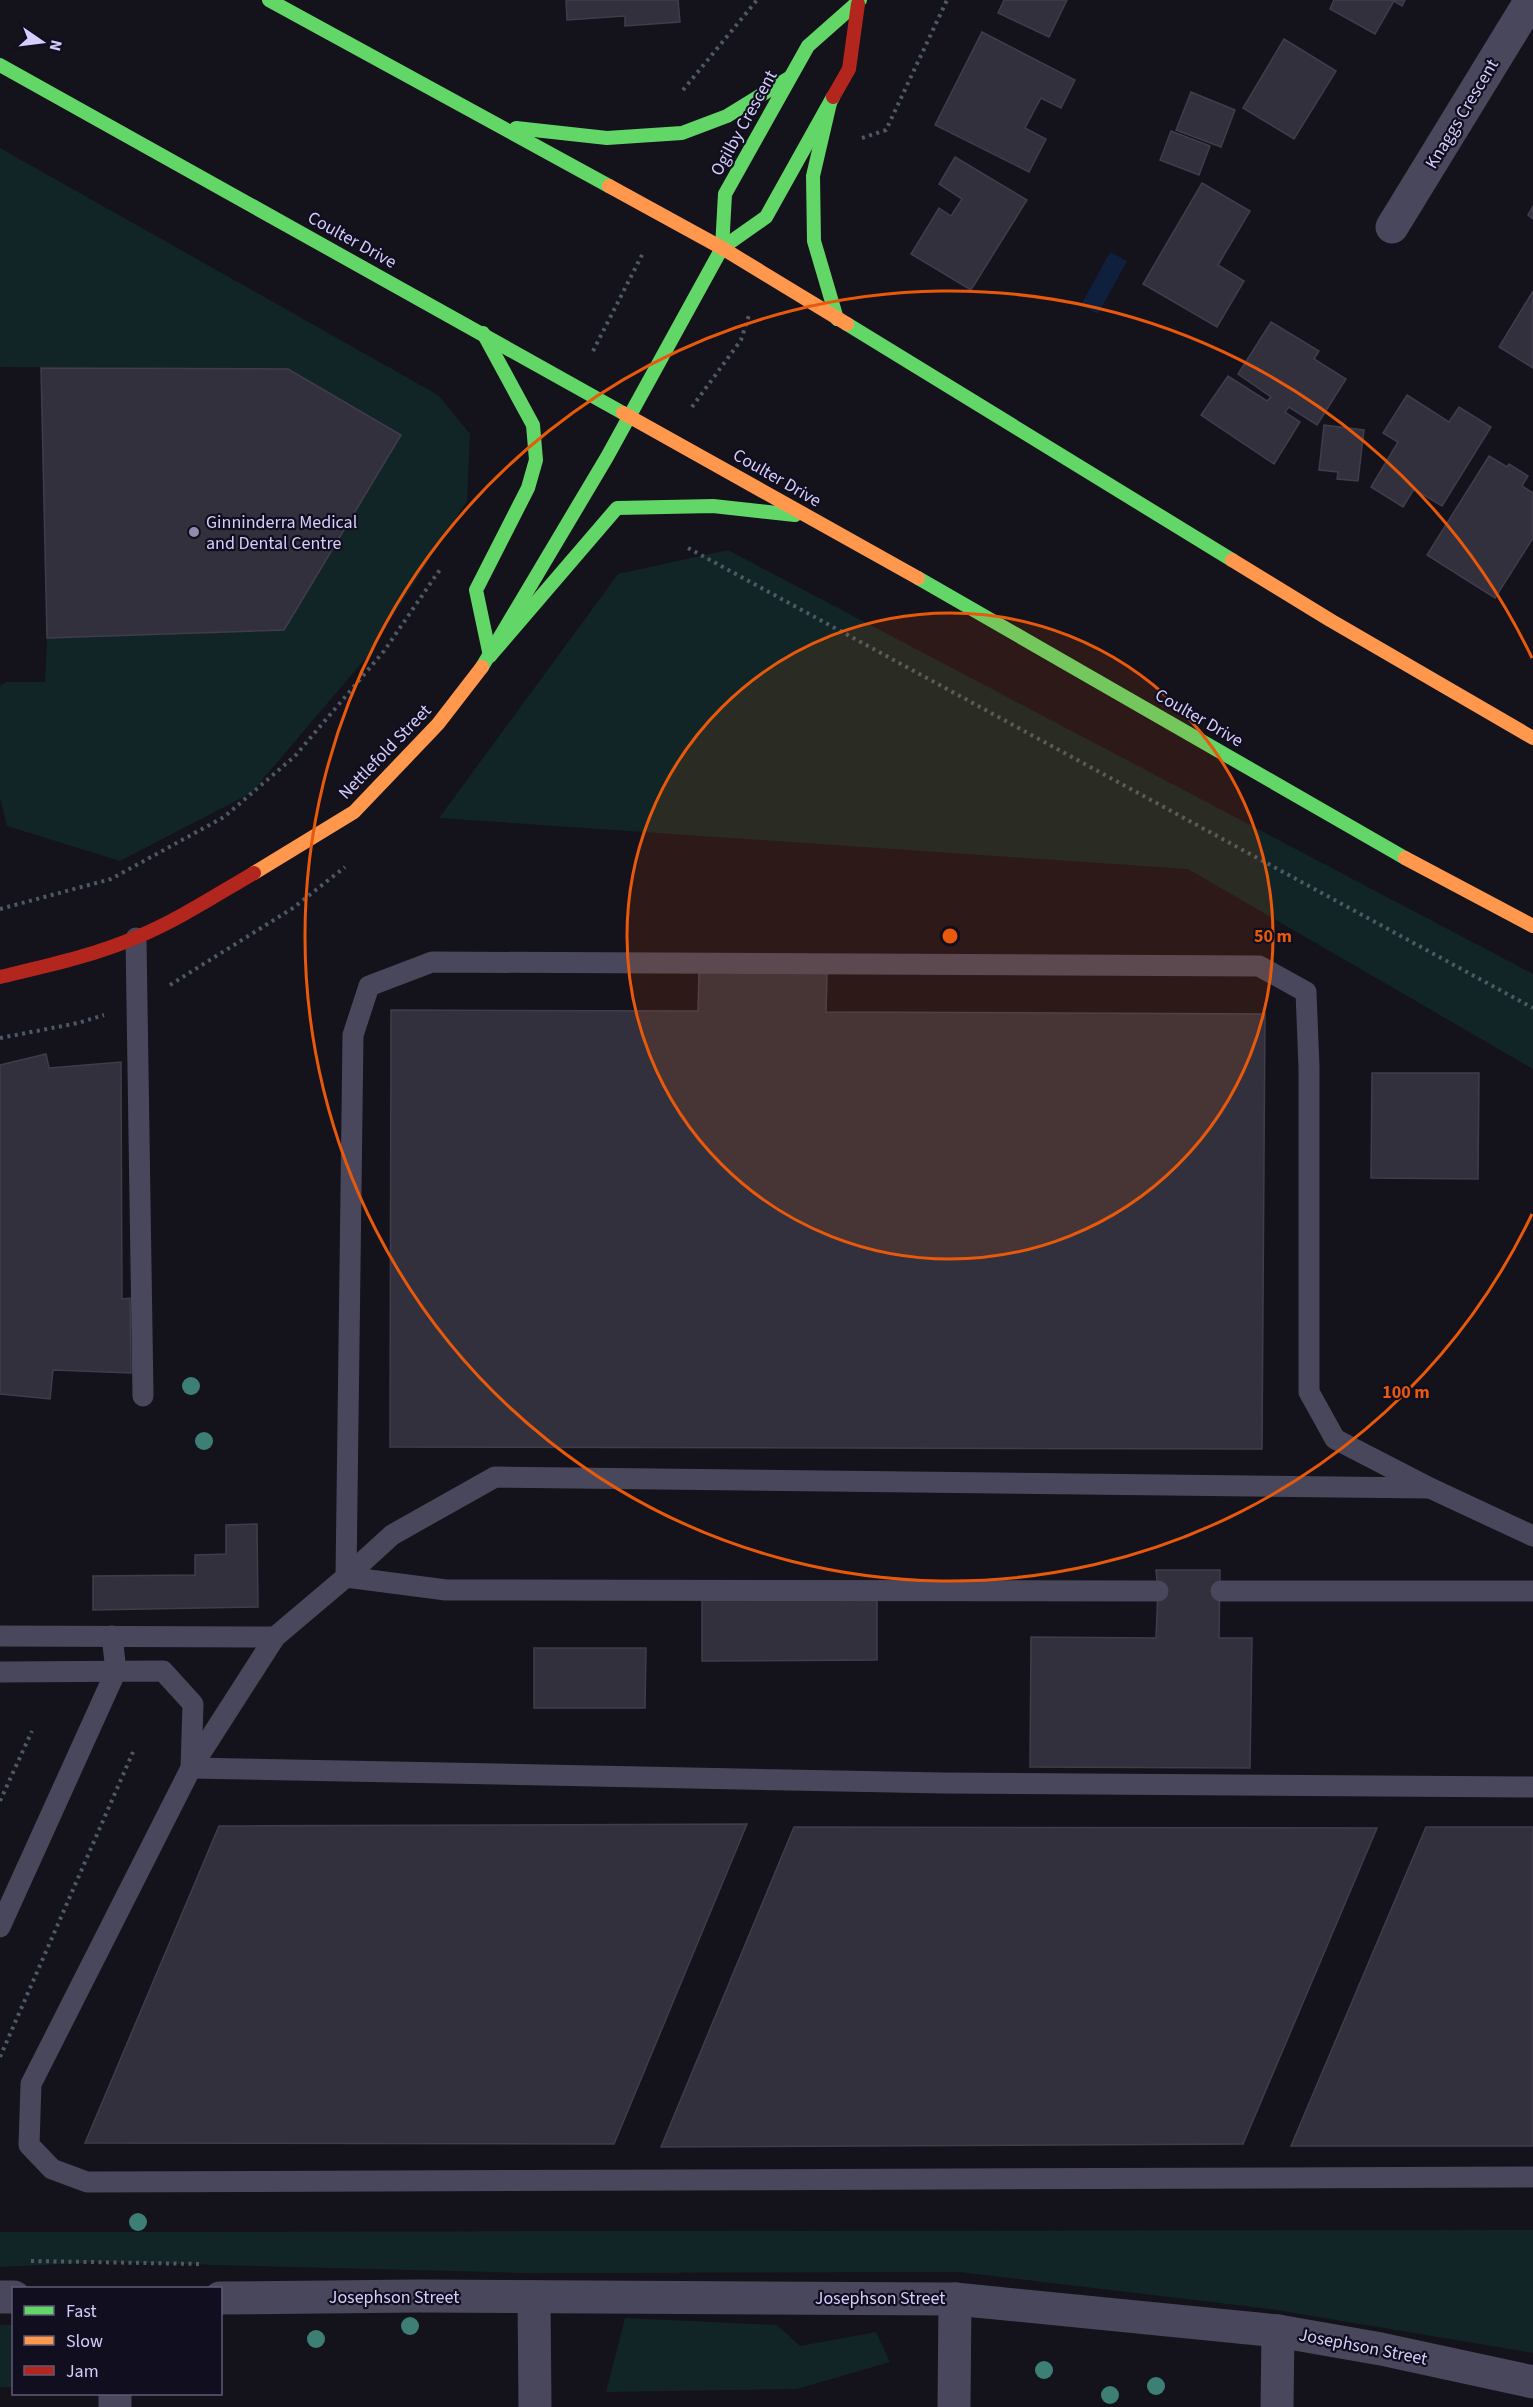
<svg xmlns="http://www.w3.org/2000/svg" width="1533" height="2407" font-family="'Source Sans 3',sans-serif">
<rect width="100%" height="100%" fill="#14121b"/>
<!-- green -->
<g fill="#112526">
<polygon points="0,148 438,395 470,434 467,501 365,659 251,793 120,861 7,826 0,798 0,686 6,682 45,682 47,638 284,630 401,435 288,369 0,367"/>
<polygon points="728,550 1533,974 1533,1069 1188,869 439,818 618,574"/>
<polygon points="1533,2230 1533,2353 1270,2309 959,2272 527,2273 103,2262 0,2267 0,2232"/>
<polygon points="625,2318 777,2325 800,2346 876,2332 890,2362 797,2389 606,2392"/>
<rect x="0" y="2325" width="13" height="62"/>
</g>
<!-- water -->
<polygon fill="#0f203e" points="1110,252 1127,261 1098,314 1081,305"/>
<!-- building -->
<g fill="#32303d" stroke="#403c4e" stroke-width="1.5">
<polygon points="566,0 678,0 680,22 625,26 625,16 567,20"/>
<polygon points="1004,0 1067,0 1049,37 998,13"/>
<polygon points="1334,0 1405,0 1402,6 1394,1 1375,34 1330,9"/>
<polygon points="982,32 1075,80 1061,108 1041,98 1025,128 1046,139 1029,172 935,125"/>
<polygon points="1284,39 1336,71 1294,139 1243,108"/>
<polygon points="1191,92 1235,110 1221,147 1176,130"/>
<polygon points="1171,131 1210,146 1199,175 1160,160"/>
<polygon points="955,157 1027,200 971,290 911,254 939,208 951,216 962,199 939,184"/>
<polygon points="1202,183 1250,211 1218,265 1244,281 1217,327 1143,284"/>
<polygon points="1533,206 1533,219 1528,215"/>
<polygon points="1533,291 1533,368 1499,347"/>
<polygon points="1271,322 1319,351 1314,359 1346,379 1317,425 1289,407 1285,412 1300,422 1274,464 1201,415 1228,376 1267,401 1271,397 1238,374"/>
<polygon points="41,368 288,369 401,435 284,630 47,638"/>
<polygon points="1407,395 1449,422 1459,407 1491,427 1442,506 1414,489 1403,507 1371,487 1398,442 1383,433"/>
<polygon points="1324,425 1364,430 1358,481 1337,479 1338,472 1319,470"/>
<polygon points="1489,456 1507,467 1509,464 1528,476 1522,486 1533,493 1533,538 1495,598 1427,555"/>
<polygon points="699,971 827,973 826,1012 1265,1014 1262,1449 390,1447 391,1010 698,1011"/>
<polygon points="46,1054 49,1068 121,1062 122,1299 130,1298 131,1373 53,1370 50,1399 0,1394 0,1065"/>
<polygon points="1372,1073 1479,1073 1478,1179 1371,1178"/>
<polygon points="257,1524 258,1607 93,1610 93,1576 195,1575 195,1555 226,1554 226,1525"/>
<polygon points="1156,1570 1220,1570 1219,1638 1252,1638 1250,1768 1030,1767 1031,1637 1156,1638 1158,1591"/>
<polygon points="877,1598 877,1660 702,1661 702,1600"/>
<polygon points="534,1648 646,1648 645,1708 534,1708"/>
<polygon points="747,1824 614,2144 85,2143 219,1826"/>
<polygon points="794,1827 1377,1828 1243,2144 661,2147"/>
<polygon points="1426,1827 1533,1827 1533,2146 1291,2146"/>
</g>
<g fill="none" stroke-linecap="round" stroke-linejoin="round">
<!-- path -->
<g stroke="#4c5966" stroke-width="4" stroke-dasharray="3 4.5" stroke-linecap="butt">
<polyline points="683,90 757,0"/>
<polyline points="862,138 886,130 947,0"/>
<polyline points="593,351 644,251"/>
<polyline points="692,407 741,340 750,312"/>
<polyline points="688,548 1533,1008"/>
<polyline points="0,909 111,879 224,817 295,756 384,651 441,568"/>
<polyline points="170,985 293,908 345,867"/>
<polyline points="0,1038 78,1023 104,1015"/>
<polyline points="0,1801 32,1731"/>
<polyline points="0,2057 133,1752"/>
<polyline points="31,2261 200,2264"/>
</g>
<!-- lane -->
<g stroke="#49475b" stroke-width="21">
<polyline points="136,938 143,1396"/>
<polyline points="346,1577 353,1035 369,986 432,962 1259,966 1306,992 1309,1067 1309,1392 1335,1439 1430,1488 1533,1536"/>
<polyline points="346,1577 392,1535 495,1477 1427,1488"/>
<polyline points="1158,1591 446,1590 346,1577 275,1637 191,1768 31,2084 29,2145 52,2169 87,2182 1533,2177"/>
<polyline points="1221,1591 1533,1591"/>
<polyline points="0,1636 275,1637"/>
<polyline points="0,1672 163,1671 193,1704 191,1768"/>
<polyline points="191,1768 943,1783 1533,1787"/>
<polyline points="0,1927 116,1671 112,1636"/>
</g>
<!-- street -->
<g stroke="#49475b" stroke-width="33">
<polyline points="1392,227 1531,0"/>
<polyline points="0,2297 14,2297"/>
<polyline points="534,2297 535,2407"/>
<polyline points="220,2298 418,2296 955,2299 1278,2331 1381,2349 1533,2382"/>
<polyline points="115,2394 115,2407"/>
<polyline points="954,2407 955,2299"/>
<polyline points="1277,2407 1278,2331"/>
</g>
<!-- fast -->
<g stroke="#63d668" stroke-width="14">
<polyline points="269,0 609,186"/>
<polyline points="0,65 623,413"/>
<polyline points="830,103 813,176 814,241 837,319"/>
<polyline points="516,128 607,138 682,133 727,116 789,78"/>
<polyline points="722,248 725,194 808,46 860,0"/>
<polyline points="847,324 1232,560"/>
<polyline points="483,333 533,425 536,460 528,488 476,590 490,656"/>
<polyline points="918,578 1405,858"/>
<polyline points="490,656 617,508 713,506 795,515"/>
<polyline points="482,667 607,457 722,248 766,217 833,97"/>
</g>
<!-- slow -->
<g stroke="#ff974d" stroke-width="14">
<polyline points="609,186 722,248 847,324"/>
<polyline points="623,413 918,578"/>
<polyline points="1232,560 1330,620 1533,738"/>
<polyline points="1405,858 1533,926"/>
<polyline points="254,873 354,812 438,724 482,667"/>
</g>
<!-- jam -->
<g stroke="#b3261e" stroke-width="14">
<polyline points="833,97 849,69 858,4"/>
<path d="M0 977C46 966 93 956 137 937 178 920 216 895 254 873"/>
</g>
</g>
<!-- trees -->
<g fill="#3d7e75">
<circle cx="191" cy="1386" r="9"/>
<circle cx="204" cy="1441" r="9"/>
<circle cx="138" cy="2222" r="9"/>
<circle cx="410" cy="2326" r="9"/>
<circle cx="316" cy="2339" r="9"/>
<circle cx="1044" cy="2370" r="9"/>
<circle cx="1156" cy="2386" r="9"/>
<circle cx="1110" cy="2395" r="9"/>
</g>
<!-- distance rings -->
<circle cx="950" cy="936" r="323" fill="#e8590c" fill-opacity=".12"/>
<g fill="none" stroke="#e8590c" stroke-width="3">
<circle cx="950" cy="936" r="323"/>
<path d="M1532 1214A645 645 0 1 1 1532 658"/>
</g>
<!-- markers -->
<circle fill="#918cad" stroke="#110e1f" stroke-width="2" cx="194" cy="532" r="6"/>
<g text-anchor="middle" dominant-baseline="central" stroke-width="4.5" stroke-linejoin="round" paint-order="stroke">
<!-- street labels -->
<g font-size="18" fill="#d5cefc" stroke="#110e1f">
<text transform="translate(1462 114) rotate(-59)">Knaggs Crescent</text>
<text transform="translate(744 123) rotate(-61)">Ogilby Crescent</text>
<text transform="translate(352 240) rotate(29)">Coulter Drive</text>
<text transform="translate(777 478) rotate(30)">Coulter Drive</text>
<text transform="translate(1199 718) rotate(30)">Coulter Drive</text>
<text transform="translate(385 752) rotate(-46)">Nettlefold Street</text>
<text x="394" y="2297">Josephson Street</text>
<text x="880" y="2298">Josephson Street</text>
<text transform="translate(1363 2347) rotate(11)">Josephson Street</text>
</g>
<!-- poi labels -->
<g font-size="18" fill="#d5cefc" stroke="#110e1f" text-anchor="start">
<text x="206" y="522">Ginninderra Medical<tspan x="206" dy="21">and Dental Centre</tspan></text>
</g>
</g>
<circle cx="950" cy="936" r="9" fill="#e8590c" stroke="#110e1f" stroke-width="3"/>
<g font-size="18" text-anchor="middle" font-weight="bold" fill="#e8590c" stroke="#110e1f" stroke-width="4.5" stroke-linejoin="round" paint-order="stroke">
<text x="1273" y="942">50 m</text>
<text x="1406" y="1398">100 m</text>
</g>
<!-- legend -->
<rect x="12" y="2287" width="210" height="108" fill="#110e1f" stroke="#5f5b77" stroke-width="1.5"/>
<rect x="24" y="2306" width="30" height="9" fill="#63d668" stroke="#5f5b77" stroke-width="1.5"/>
<text x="66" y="2317" font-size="18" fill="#d5cefc">Fast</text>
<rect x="24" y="2336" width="30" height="9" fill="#ff974d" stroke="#5f5b77" stroke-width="1.5"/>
<text x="66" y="2347" font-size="18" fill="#d5cefc">Slow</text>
<rect x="24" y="2366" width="30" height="9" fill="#b3261e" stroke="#5f5b77" stroke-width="1.5"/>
<text x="66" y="2377" font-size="18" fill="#d5cefc">Jam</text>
<!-- north arrow -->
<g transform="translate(42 42) rotate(104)" stroke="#110e1f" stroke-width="4.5" paint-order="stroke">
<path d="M0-4.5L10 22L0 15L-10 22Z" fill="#d5cefc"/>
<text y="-9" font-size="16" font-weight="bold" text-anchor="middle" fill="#d5cefc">N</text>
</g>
</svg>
